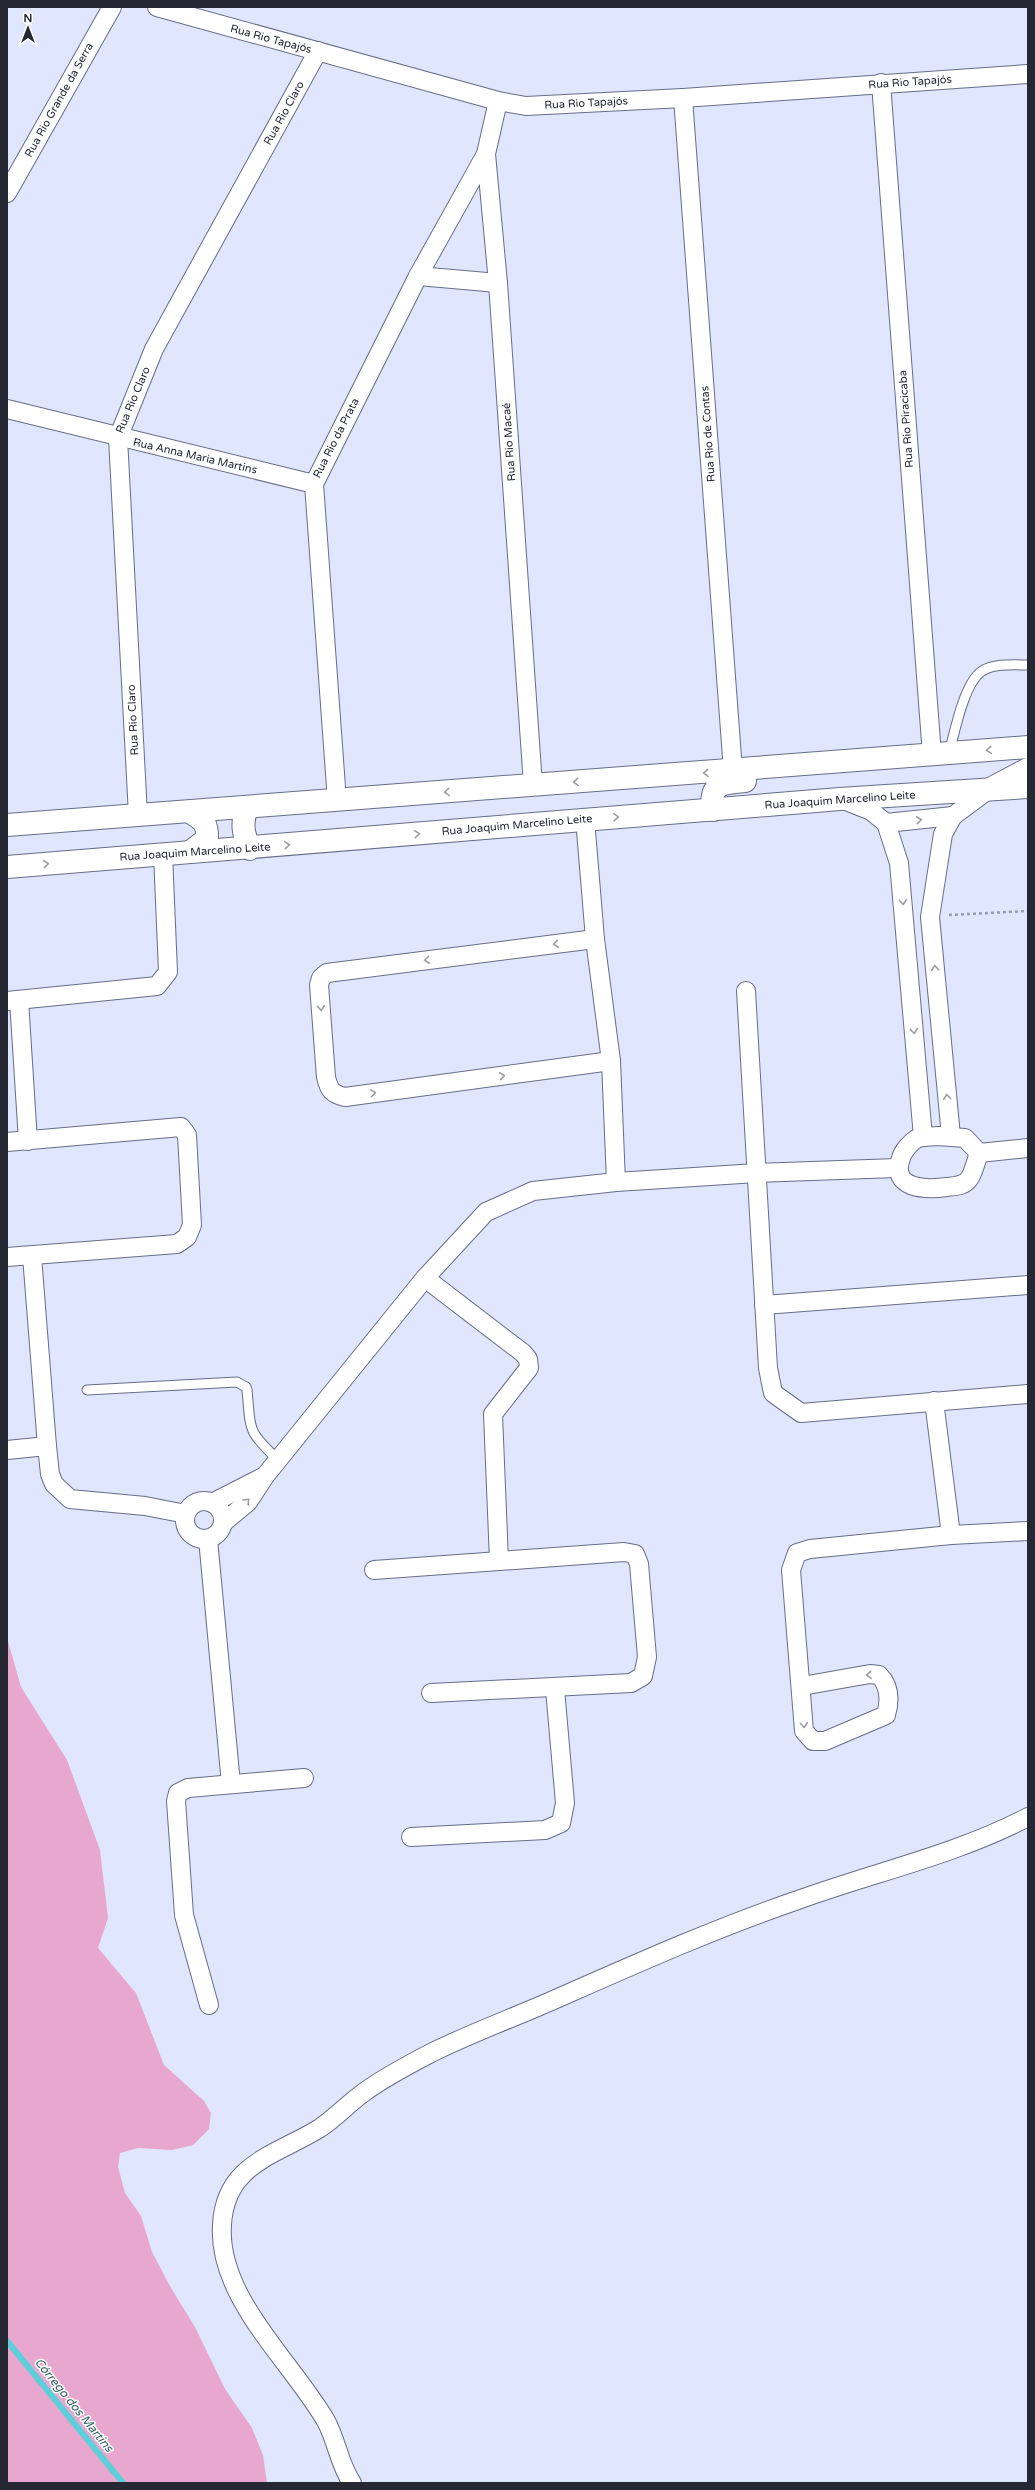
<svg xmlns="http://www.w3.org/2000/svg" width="1035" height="2490" font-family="'Varela Round',sans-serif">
<rect width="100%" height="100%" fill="#e0e6fd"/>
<!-- green -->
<polygon fill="#e7a7cf" points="7,1638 21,1687 67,1760 100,1850 108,1918 98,1948 136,1993 164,2065 204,2101 211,2113 209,2129 193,2145 172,2150 138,2148 120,2153 118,2167 125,2193 141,2216 152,2252 171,2288 195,2327 225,2389 252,2428 263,2455 267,2483 7,2483"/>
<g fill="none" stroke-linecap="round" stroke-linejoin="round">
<!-- stream -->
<polyline stroke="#5dcfdb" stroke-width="6" points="7,2341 123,2483"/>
<defs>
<g id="service">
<path d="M949 753C955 731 964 683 982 671 995 663 1014 665 1028 665"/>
<path d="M87 1390 237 1382 246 1387 247 1390C251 1432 247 1430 278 1460"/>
</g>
<g id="minor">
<polyline points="157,7 498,101 526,106 683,98 1028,74"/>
<polyline points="881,83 932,755"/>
<polyline points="683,98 733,771"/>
<polyline points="498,101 486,154 498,283 533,785"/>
<polyline points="7,193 112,7"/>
<polyline points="418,276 498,283"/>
<polyline points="7,409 314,484"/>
<polyline points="841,799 871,811 886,823 899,863 923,1137"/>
<polyline points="337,801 314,484 418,276 486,154"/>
<polyline points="138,815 118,438 154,349 318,51"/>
<polyline points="585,819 595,939 611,1061 616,1182"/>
<polyline points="886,823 953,816"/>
<path d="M595 939 327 973 321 978 319 985 326 1077C329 1090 332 1094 345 1097L611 1061"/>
<polyline points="746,991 768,1368 773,1393 801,1413 1028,1394"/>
<polyline points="19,1000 28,1141"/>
<polyline points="7,1001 157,986 168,972 163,854"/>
<path d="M938 1136 965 1138 979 1153C976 1161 974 1172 969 1179 964 1186 955 1186 947 1187 925 1190 890 1189 901 1158 903 1151 910 1143 916 1139 922 1136 931 1137 938 1136Z"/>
<polyline points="951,1136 930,917 943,834 953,816 988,790"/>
<polyline points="7,1142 181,1127 187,1135 192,1225 187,1237 177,1244 7,1257"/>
<polyline points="979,1153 1028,1148"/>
<polyline points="32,1256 47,1446 50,1474 54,1484 70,1499 145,1506 186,1514"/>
<polyline points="425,1278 523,1353 528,1359 529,1368 493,1414 499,1561"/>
<polyline points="764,1305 1028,1285"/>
<polyline points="934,1401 951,1535"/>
<polyline points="7,1450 47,1446"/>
<circle cx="204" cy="1520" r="19"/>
<polyline points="212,1503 265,1476"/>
<polyline points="224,1522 248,1502 265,1476 425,1278 486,1212 533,1191 616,1182 757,1173 897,1168"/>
<polyline points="208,1539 231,1784"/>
<polyline points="374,1570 624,1552 635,1554 639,1564 647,1657 643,1676 631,1683 431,1693"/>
<path d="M802 1686 870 1674 879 1675C890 1686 890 1701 886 1715L825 1741H813L804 1731 791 1570 797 1553 810 1549 951 1535 1028 1531"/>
<polyline points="411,1837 545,1830 561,1823 565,1803 555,1689"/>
<polyline points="209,2005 184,1915 176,1801 178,1793 188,1788 304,1778"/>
<path d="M352 2483C339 2464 337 2441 326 2421 292 2362 217 2297 222 2225 225 2163 277 2155 320 2128 335 2118 348 2104 363 2093 383 2078 408 2065 431 2053 469 2034 510 2019 549 2002 631 1966 713 1929 798 1900 875 1872 955 1855 1028 1817"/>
</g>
<g id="secondary">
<polyline points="992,788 1028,769"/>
<path d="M247 808C241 823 243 834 250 849"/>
<path d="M713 810C709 783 722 783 745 781"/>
<path d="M190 812C203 820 208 823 207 839L190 852"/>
<polyline points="7,825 1028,747"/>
<polyline points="7,867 840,799 1028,787"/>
</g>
</defs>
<!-- service casing -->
<use href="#service" stroke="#666d86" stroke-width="11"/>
<!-- minor casing -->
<use href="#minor" stroke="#666d86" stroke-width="20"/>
<!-- secondary casing -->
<use href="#secondary" stroke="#666d86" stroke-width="24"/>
<!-- path -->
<polyline stroke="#969bad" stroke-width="2.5" stroke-dasharray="3 3" stroke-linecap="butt" points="949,915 1028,911"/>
<!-- service -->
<use href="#service" stroke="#fff" stroke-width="9"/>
<!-- minor -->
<use href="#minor" stroke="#fff" stroke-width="18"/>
<!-- secondary -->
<use href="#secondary" stroke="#fff" stroke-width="22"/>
</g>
<!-- one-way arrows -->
<defs><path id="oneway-chevron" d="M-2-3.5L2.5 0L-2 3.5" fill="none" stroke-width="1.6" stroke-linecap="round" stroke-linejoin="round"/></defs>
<g stroke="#9d9ea3">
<use href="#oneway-chevron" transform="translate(989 750) rotate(175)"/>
<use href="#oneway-chevron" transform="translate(706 773) rotate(176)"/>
<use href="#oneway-chevron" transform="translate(576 782) rotate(176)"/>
<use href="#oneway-chevron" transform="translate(447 792) rotate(175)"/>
<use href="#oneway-chevron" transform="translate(616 817) rotate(-4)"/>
<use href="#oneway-chevron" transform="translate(919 820) rotate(-6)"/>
<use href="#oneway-chevron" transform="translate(417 834) rotate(-5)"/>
<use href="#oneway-chevron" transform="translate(287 845) rotate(-5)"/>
<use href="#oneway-chevron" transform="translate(46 864) rotate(-5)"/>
<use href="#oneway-chevron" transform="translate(903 902) rotate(85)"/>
<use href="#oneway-chevron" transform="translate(556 944) rotate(173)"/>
<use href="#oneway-chevron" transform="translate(427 960) rotate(173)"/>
<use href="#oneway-chevron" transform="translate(935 968) rotate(-95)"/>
<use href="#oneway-chevron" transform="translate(321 1008) rotate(86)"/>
<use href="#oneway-chevron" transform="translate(914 1031) rotate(85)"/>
<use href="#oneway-chevron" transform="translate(502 1076) rotate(-8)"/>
<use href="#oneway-chevron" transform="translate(373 1093) rotate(-8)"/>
<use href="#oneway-chevron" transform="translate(947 1097) rotate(-95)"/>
<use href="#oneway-chevron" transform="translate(247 1501) rotate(-47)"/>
<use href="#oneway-chevron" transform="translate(869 1675) rotate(176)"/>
<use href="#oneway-chevron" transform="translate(804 1725) rotate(86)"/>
</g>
<g text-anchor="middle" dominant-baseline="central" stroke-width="3" stroke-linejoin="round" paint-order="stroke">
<!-- street labels -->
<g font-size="11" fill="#252833" stroke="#fff">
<text transform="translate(271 39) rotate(15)">Rua Rio Tapajós</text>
<text transform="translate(910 82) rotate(-4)">Rua Rio Tapajós</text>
<text transform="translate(59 100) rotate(-61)">Rua Rio Grande da Serra</text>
<text transform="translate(586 103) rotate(-3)">Rua Rio Tapajós</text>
<text transform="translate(284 113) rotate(-61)">Rua Rio Claro</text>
<text transform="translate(133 400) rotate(-67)">Rua Rio Claro</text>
<text transform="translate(906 419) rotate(-94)">Rua Rio Piracicaba</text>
<text transform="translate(708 434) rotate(-94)">Rua Rio de Contas</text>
<text transform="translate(336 438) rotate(-63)">Rua Rio da Prata</text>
<text transform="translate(509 442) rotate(-94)">Rua Rio Macaé</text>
<text transform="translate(195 456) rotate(13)">Rua Anna Maria Martins</text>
<text transform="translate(133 720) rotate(-93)">Rua Rio Claro</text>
<text transform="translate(840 800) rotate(-4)">Rua Joaquim Marcelino Leite</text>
<text transform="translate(517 825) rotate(-5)">Rua Joaquim Marcelino Leite</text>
<text transform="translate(195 852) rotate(-4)">Rua Joaquim Marcelino Leite</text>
</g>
<!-- water labels -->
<g font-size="12" font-style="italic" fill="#2d5e63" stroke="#fff">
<text transform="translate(74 2405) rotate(51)">Córrego dos Martins</text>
</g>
</g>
<!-- border -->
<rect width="1035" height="2490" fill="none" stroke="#252833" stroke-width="16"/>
<!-- north arrow -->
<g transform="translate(28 28)" stroke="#ffffff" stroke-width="3" paint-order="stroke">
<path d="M0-3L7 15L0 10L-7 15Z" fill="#252833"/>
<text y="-6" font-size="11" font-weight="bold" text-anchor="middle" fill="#252833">N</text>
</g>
</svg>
